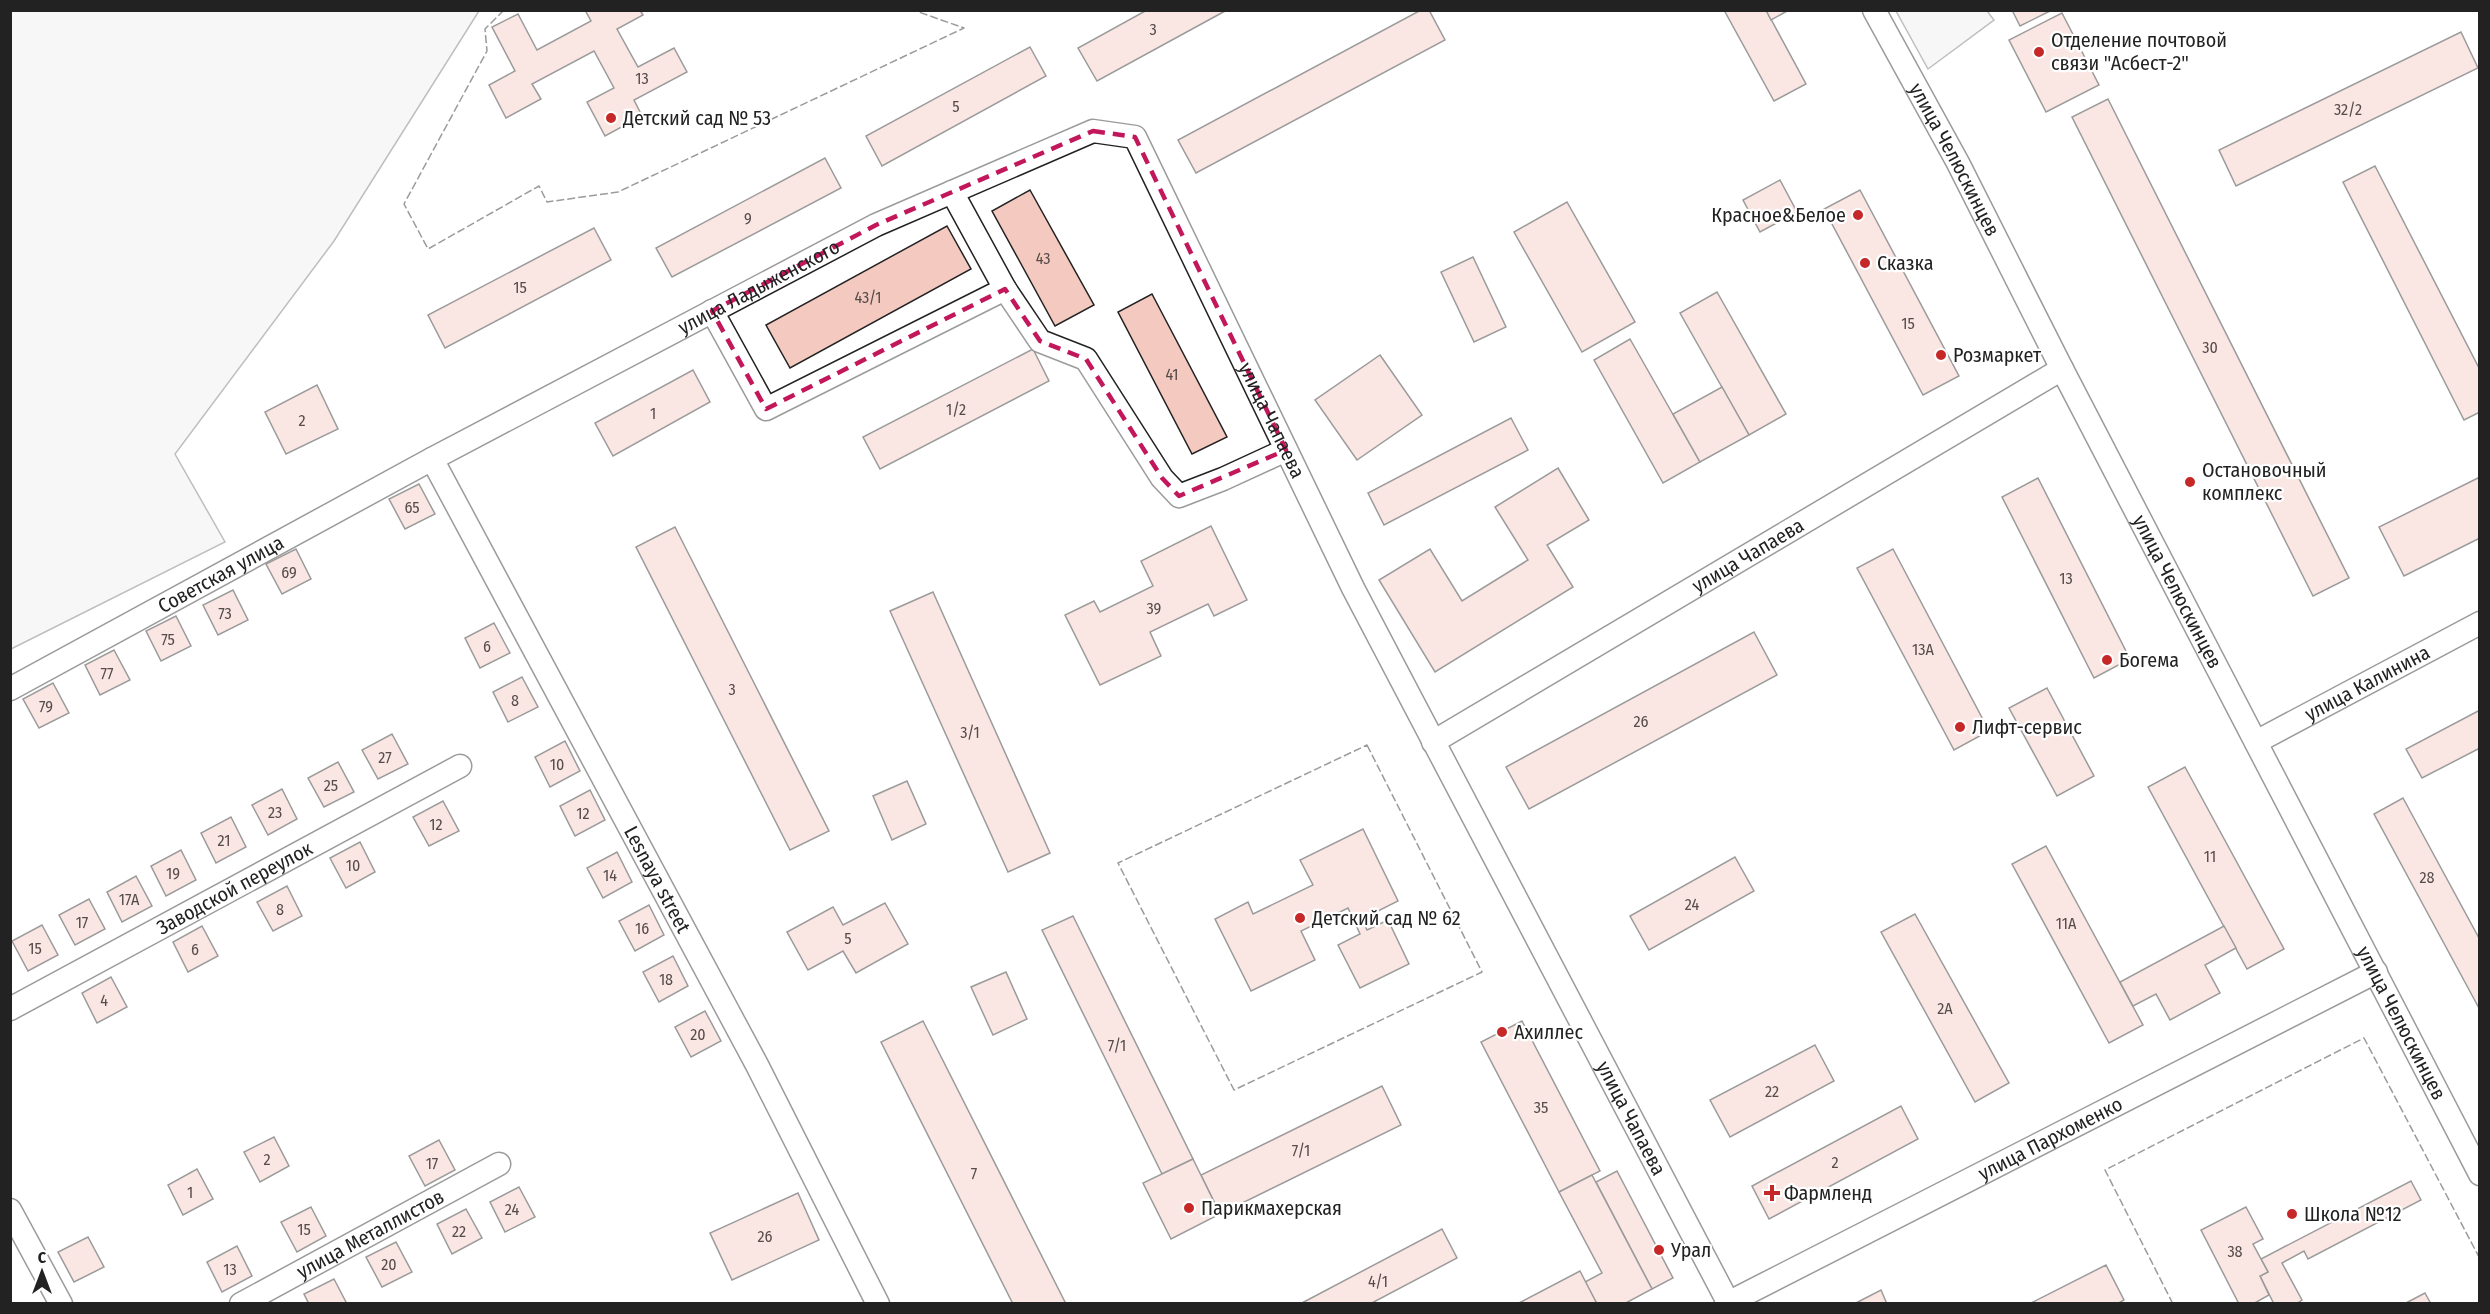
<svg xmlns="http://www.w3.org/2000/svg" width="2490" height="1314" font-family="'Fira Sans Condensed',sans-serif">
<rect width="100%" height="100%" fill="#fff"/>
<!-- green -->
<g fill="#eee" stroke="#6f6f6f" stroke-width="1.5">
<polygon points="11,10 479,11 334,241 175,454 225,542 11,649"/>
<polygon points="1896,11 1987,11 1994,20 1928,69"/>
</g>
<!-- building -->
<g fill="#f3c9c0" stroke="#222" stroke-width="1.5">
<polygon points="585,10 640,10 643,15 617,29 638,67 674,48 687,72 634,100 642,116 605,136 587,102 614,88 594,51 532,84 541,99 506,118 489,85 515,71 492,27 518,14 537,50 591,21"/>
<polygon points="1147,10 1227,10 1097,81 1078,48"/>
<polygon points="1421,10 1429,10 1445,40 1196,173 1178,140"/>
<polygon points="1724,10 1766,10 1806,84 1774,101"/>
<polygon points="1766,10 1789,10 1771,20"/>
<polygon points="2012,10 2052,10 2020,26"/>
<polygon points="2062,13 2099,85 2046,112 2009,40"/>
<polygon points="2461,32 2478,68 2236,186 2219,150"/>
<polygon points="1030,47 1046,76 882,166 866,136"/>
<polygon points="2108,99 2349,578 2313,596 2072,117"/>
<polygon points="825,158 841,188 672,277 656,248"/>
<polygon points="2375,166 2480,370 2480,412 2464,420 2343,182"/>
<polygon points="1780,180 1797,212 1760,232 1743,200"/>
<polygon points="1030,190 1094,305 1055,326 992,211"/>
<polygon points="1860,190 1959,376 1923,395 1824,209"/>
<polygon points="1567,202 1635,322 1582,352 1514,232"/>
<polygon points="947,226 971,269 790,368 766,325"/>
<polygon points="594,228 611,260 445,348 428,315"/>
<polygon points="1473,257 1506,327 1474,342 1441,272"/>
<polygon points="1717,292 1786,414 1749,435 1680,313"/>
<polygon points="1152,294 1227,437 1192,454 1118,312"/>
<polygon points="1630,339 1700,462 1663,483 1594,360"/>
<polygon points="1033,349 1049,381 880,469 863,437"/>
<polygon points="1380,355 1422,415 1357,460 1315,400"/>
<polygon points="693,370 710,402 613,456 595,423"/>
<polygon points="317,385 338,429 286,454 265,412"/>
<polygon points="1722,387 1749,435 1700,462 1673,414"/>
<polygon points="1511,418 1528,450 1384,525 1368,493"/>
<polygon points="1558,468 1589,520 1547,545 1573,587 1435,672 1379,580 1430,549 1462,601 1528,560 1495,507"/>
<polygon points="2480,477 2480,538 2404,576 2379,527"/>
<polygon points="2038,478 2130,659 2094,678 2002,497"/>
<polygon points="419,484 435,514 405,529 389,499"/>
<polygon points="1211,526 1247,600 1214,616 1208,604 1150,632 1161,656 1100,685 1065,615 1094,601 1100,612 1153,586 1141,561"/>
<polygon points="675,527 829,831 790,850 636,547"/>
<polygon points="296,549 311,579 282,594 266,564"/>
<polygon points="1893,549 1989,731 1954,750 1857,568"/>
<polygon points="233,590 248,620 218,635 203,605"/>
<polygon points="933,592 1050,853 1008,872 890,611"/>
<polygon points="176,616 191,646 161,661 146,631"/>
<polygon points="494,623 510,653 480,668 465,638"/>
<polygon points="1754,632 1777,675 1529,809 1506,767"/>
<polygon points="114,650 130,680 100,695 85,665"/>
<polygon points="522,677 538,707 508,722 493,692"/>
<polygon points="53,683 69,713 39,728 23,699"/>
<polygon points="2047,688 2094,776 2057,796 2009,708"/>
<polygon points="2480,710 2480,748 2422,778 2406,749"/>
<polygon points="392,734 408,764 378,779 362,750"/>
<polygon points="565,741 580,771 550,787 535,757"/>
<polygon points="338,762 354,792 324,807 308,778"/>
<polygon points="2185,767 2284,949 2247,969 2148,787"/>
<polygon points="907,781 926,824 892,840 873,796"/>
<polygon points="282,789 297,819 268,835 252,805"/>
<polygon points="590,790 605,820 575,836 560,806"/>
<polygon points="2403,798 2480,940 2480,1010 2374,814"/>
<polygon points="443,801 459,831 429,846 413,817"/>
<polygon points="231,817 246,847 216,863 201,833"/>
<polygon points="1363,829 1398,901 1362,919 1367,930 1388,920 1409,964 1360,988 1338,945 1360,934 1348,908 1301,931 1315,960 1251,991 1215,919 1248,902 1253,914 1313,885 1300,860"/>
<polygon points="360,842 375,872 346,888 330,858"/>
<polygon points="2046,846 2143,1025 2109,1043 2012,864"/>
<polygon points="181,850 196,880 166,896 151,866"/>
<polygon points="617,852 632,882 603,898 587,868"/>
<polygon points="1735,857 1754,891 1649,950 1630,916"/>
<polygon points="136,876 152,906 122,922 107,892"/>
<polygon points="287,886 302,916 273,931 257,902"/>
<polygon points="89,899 105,929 75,945 59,915"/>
<polygon points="885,903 908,944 856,973 843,951 808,970 787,932 833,907 843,925"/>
<polygon points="649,905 664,935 635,951 619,921"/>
<polygon points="1915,914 2009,1083 1975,1102 1881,932"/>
<polygon points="1073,916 1193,1159 1162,1174 1042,930"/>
<polygon points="42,925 58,955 28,971 12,941"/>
<polygon points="202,926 218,956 188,972 173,942"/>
<polygon points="2224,926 2236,948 2205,965 2220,993 2170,1020 2156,994 2133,1006 2120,982"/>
<polygon points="673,956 688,986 659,1002 643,972"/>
<polygon points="1006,972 1027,1019 993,1035 971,987"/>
<polygon points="111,977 127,1007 97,1023 82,993"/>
<polygon points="705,1011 721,1041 691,1057 675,1027"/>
<polygon points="923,1021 1066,1304 1013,1304 881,1042"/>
<polygon points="1522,1021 1600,1171 1559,1192 1481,1042"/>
<polygon points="1815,1045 1834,1081 1730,1137 1710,1100"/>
<polygon points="1382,1086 1401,1125 1220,1214 1201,1175"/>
<polygon points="1901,1106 1918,1139 1769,1219 1752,1186"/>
<polygon points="274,1137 289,1166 260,1182 244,1152"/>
<polygon points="439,1140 455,1170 425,1186 409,1156"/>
<polygon points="1193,1159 1220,1214 1171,1239 1143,1183"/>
<polygon points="197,1169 213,1199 183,1215 168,1185"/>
<polygon points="1617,1171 1673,1278 1652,1289 1596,1182"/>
<polygon points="1592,1175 1652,1289 1624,1304 1597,1304 1585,1282 1602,1273 1559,1192"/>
<polygon points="2411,1181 2421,1200 2308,1259 2304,1251 2282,1263 2302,1300 2296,1304 2274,1304 2260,1276 2268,1272 2261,1259"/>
<polygon points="519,1187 535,1217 505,1232 490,1202"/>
<polygon points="798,1193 819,1240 732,1280 710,1233"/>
<polygon points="311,1207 326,1236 297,1252 281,1222"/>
<polygon points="2246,1207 2263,1239 2253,1244 2268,1272 2260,1276 2269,1295 2253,1304 2239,1304 2201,1230"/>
<polygon points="466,1209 482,1238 452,1254 437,1224"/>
<polygon points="1442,1229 1457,1258 1370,1304 1300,1304"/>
<polygon points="88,1237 104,1267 74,1282 58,1252"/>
<polygon points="396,1242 412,1272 382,1287 366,1257"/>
<polygon points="237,1246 252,1276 222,1292 207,1262"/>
<polygon points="2106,1265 2124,1300 2117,1304 2029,1304"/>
<polygon points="1580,1271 1597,1304 1517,1304"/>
<polygon points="334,1279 347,1304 309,1304 304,1294"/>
<polygon points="1881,1290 1887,1304 1854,1304"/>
<polygon points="2425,1293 2431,1304 2404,1304"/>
</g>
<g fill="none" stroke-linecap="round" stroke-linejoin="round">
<defs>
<g id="minor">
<path id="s1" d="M1874 10 1958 163 2062 369 2480 1174"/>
<polyline points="1005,289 1040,341 1086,359 1162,478 1179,496 1223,479 1286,450"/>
<polyline points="712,311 766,409 1005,289 952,192"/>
<path id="s2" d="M432 459 757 1065 878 1304"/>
<path id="s3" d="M10 689 432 459 876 225 1093 131 1135 137 1353 588 1729 1304"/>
<path id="s4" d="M1433 742 2062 369"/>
<path id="s5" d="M2256 742 2480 623"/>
<path id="s6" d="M10 1009 460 766"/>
<polyline points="10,1210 61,1304"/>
<path id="s7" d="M241 1304 499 1164"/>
<path id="s8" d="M1726 1304 2376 972"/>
</g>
</defs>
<!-- minor casing -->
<use href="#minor" stroke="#222" stroke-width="25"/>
<!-- minor -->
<use href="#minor" stroke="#fff" stroke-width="22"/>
<!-- fence -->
<g stroke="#222" stroke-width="1.5" stroke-dasharray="8 3" stroke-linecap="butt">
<polyline points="504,10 485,29 487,51 404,204 428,249 539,186 547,202 618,192 964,28 913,10"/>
<polygon points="1367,745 1482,972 1234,1090 1118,863"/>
<polyline points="2173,1304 2105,1170 2364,1038 2480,1259"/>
</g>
</g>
<!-- marked area -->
<path d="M0 0H2490V1314H0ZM1093 131 1135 137 1286 450 1179 496 1162 478 1086 359 1040 341 1005 289 766 409 712 311 876 225Z" fill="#fff" fill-opacity=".55" fill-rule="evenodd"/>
<path fill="none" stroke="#c2185b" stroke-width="4.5" stroke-dasharray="12 8" stroke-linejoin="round" d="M1093 131 1135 137 1286 450 1179 496 1162 478 1086 359 1040 341 1005 289 766 409 712 311 876 225Z"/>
<!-- markers -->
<g fill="#c62828" stroke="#fff" stroke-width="2">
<circle cx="2039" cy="52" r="6"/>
<circle cx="611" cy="118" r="6"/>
<circle cx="1858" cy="215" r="6"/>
<circle cx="1865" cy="263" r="6"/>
<circle cx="1941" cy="355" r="6"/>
<circle cx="2190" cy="482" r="6"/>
<circle cx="2107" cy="660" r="6"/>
<circle cx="1960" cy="727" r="6"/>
<circle cx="1300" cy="918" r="6"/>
<circle cx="1502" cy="1032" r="6"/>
<path d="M1769 1184h6v6h6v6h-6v6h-6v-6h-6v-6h6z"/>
<circle cx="1189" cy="1208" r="6"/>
<circle cx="2292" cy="1214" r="6"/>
<circle cx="1659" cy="1250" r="6"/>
</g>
<g text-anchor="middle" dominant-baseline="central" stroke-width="4.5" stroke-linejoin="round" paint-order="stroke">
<!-- number labels -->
<g font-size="16" fill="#564c4a">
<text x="1153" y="29">3</text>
<text x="642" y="78">13</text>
<text x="956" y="106">5</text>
<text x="2348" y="109">32/2</text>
<text x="748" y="218">9</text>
<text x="1043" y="258">43</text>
<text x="520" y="287">15</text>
<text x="868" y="297">43/1</text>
<text x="1908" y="323">15</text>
<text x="2210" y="347">30</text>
<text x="1172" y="374">41</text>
<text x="956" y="409">1/2</text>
<text x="653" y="413">1</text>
<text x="302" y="420">2</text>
<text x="412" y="507">65</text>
<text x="289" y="572">69</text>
<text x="2066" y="578">13</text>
<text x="1154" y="608">39</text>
<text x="225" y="613">73</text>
<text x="168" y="639">75</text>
<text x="487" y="646">6</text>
<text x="1923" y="649">13А</text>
<text x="107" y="673">77</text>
<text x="732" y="689">3</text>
<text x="515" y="700">8</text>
<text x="46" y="706">79</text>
<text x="1641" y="721">26</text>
<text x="970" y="732">3/1</text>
<text x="385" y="757">27</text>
<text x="557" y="764">10</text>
<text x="331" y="785">25</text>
<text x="275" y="812">23</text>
<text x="583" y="813">12</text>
<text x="436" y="824">12</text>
<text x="224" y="840">21</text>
<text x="2210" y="856">11</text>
<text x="353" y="865">10</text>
<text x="173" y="873">19</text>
<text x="610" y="875">14</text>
<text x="2427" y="877">28</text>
<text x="129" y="899">17А</text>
<text x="1692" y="904">24</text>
<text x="280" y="909">8</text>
<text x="82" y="922">17</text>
<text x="2066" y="923">11А</text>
<text x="642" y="928">16</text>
<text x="848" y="938">5</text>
<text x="35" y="948">15</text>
<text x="195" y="949">6</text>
<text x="666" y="979">18</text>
<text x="104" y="1000">4</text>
<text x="1945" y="1008">2А</text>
<text x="698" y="1034">20</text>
<text x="1117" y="1045">7/1</text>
<text x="1772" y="1091">22</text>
<text x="1541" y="1107">35</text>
<text x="1301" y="1150">7/1</text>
<text x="267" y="1159">2</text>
<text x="1835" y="1162">2</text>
<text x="432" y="1163">17</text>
<text x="974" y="1173">7</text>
<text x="190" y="1192">1</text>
<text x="512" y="1209">24</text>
<text x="304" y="1229">15</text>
<text x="459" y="1231">22</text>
<text x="765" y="1236">26</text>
<text x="2235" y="1251">38</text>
<text x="389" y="1264">20</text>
<text x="230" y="1269">13</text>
<text x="1378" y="1281">4/1</text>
</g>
<!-- poi labels -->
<g font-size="20" fill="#222" stroke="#fff" text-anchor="start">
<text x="2051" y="40">Отделение почтовой<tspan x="2051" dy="23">связи "Асбест-2"</tspan></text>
<text x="623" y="118">Детский сад № 53</text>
<text x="1846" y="215" text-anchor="end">Красное&amp;Белое</text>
<text x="1877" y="263">Сказка</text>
<text x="1953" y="355">Розмаркет</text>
<text x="2202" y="470">Остановочный<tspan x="2202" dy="23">комплекс</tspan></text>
<text x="2119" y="660">Богема</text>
<text x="1972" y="727">Лифт-сервис</text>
<text x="1312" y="918">Детский сад № 62</text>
<text x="1514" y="1032">Ахиллес</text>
<text x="1784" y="1193">Фармленд</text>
<text x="1201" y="1208">Парикмахерская</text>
<text x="2304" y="1214">Школа №12</text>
<text x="1671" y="1250">Урал</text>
</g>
<!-- street labels -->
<g font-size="20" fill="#222" stroke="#fff">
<text stroke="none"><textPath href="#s1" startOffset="170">улица Челюскинцев</textPath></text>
<text stroke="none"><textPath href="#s3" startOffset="850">улица Ладыженского</textPath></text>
<text stroke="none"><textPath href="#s3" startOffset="1576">улица Чапаева</textPath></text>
<text stroke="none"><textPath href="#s4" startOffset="366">улица Чапаева</textPath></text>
<text stroke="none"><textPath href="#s3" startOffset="240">Советская улица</textPath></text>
<text stroke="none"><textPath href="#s1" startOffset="656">улица Челюскинцев</textPath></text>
<text stroke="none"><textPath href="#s5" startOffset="126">улица Калинина</textPath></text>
<text stroke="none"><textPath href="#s2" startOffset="477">Lesnaya street</textPath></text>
<text stroke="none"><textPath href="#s6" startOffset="255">Заводской переулок</textPath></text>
<text stroke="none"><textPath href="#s1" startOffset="1142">улица Челюскинцев</textPath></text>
<text stroke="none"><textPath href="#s3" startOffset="2361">улица Чапаева</textPath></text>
<text stroke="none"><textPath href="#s8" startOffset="364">улица Пархоменко</textPath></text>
<text stroke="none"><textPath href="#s7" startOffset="147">улица Металлистов</textPath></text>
</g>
</g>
<!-- border -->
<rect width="2490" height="1314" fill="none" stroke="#222222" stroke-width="24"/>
<!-- north arrow -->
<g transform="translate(42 1272)" stroke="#ffffff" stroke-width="4.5" paint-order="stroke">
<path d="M0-4.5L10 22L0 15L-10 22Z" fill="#222222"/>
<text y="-9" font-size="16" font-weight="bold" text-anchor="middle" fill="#222222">С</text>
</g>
</svg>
